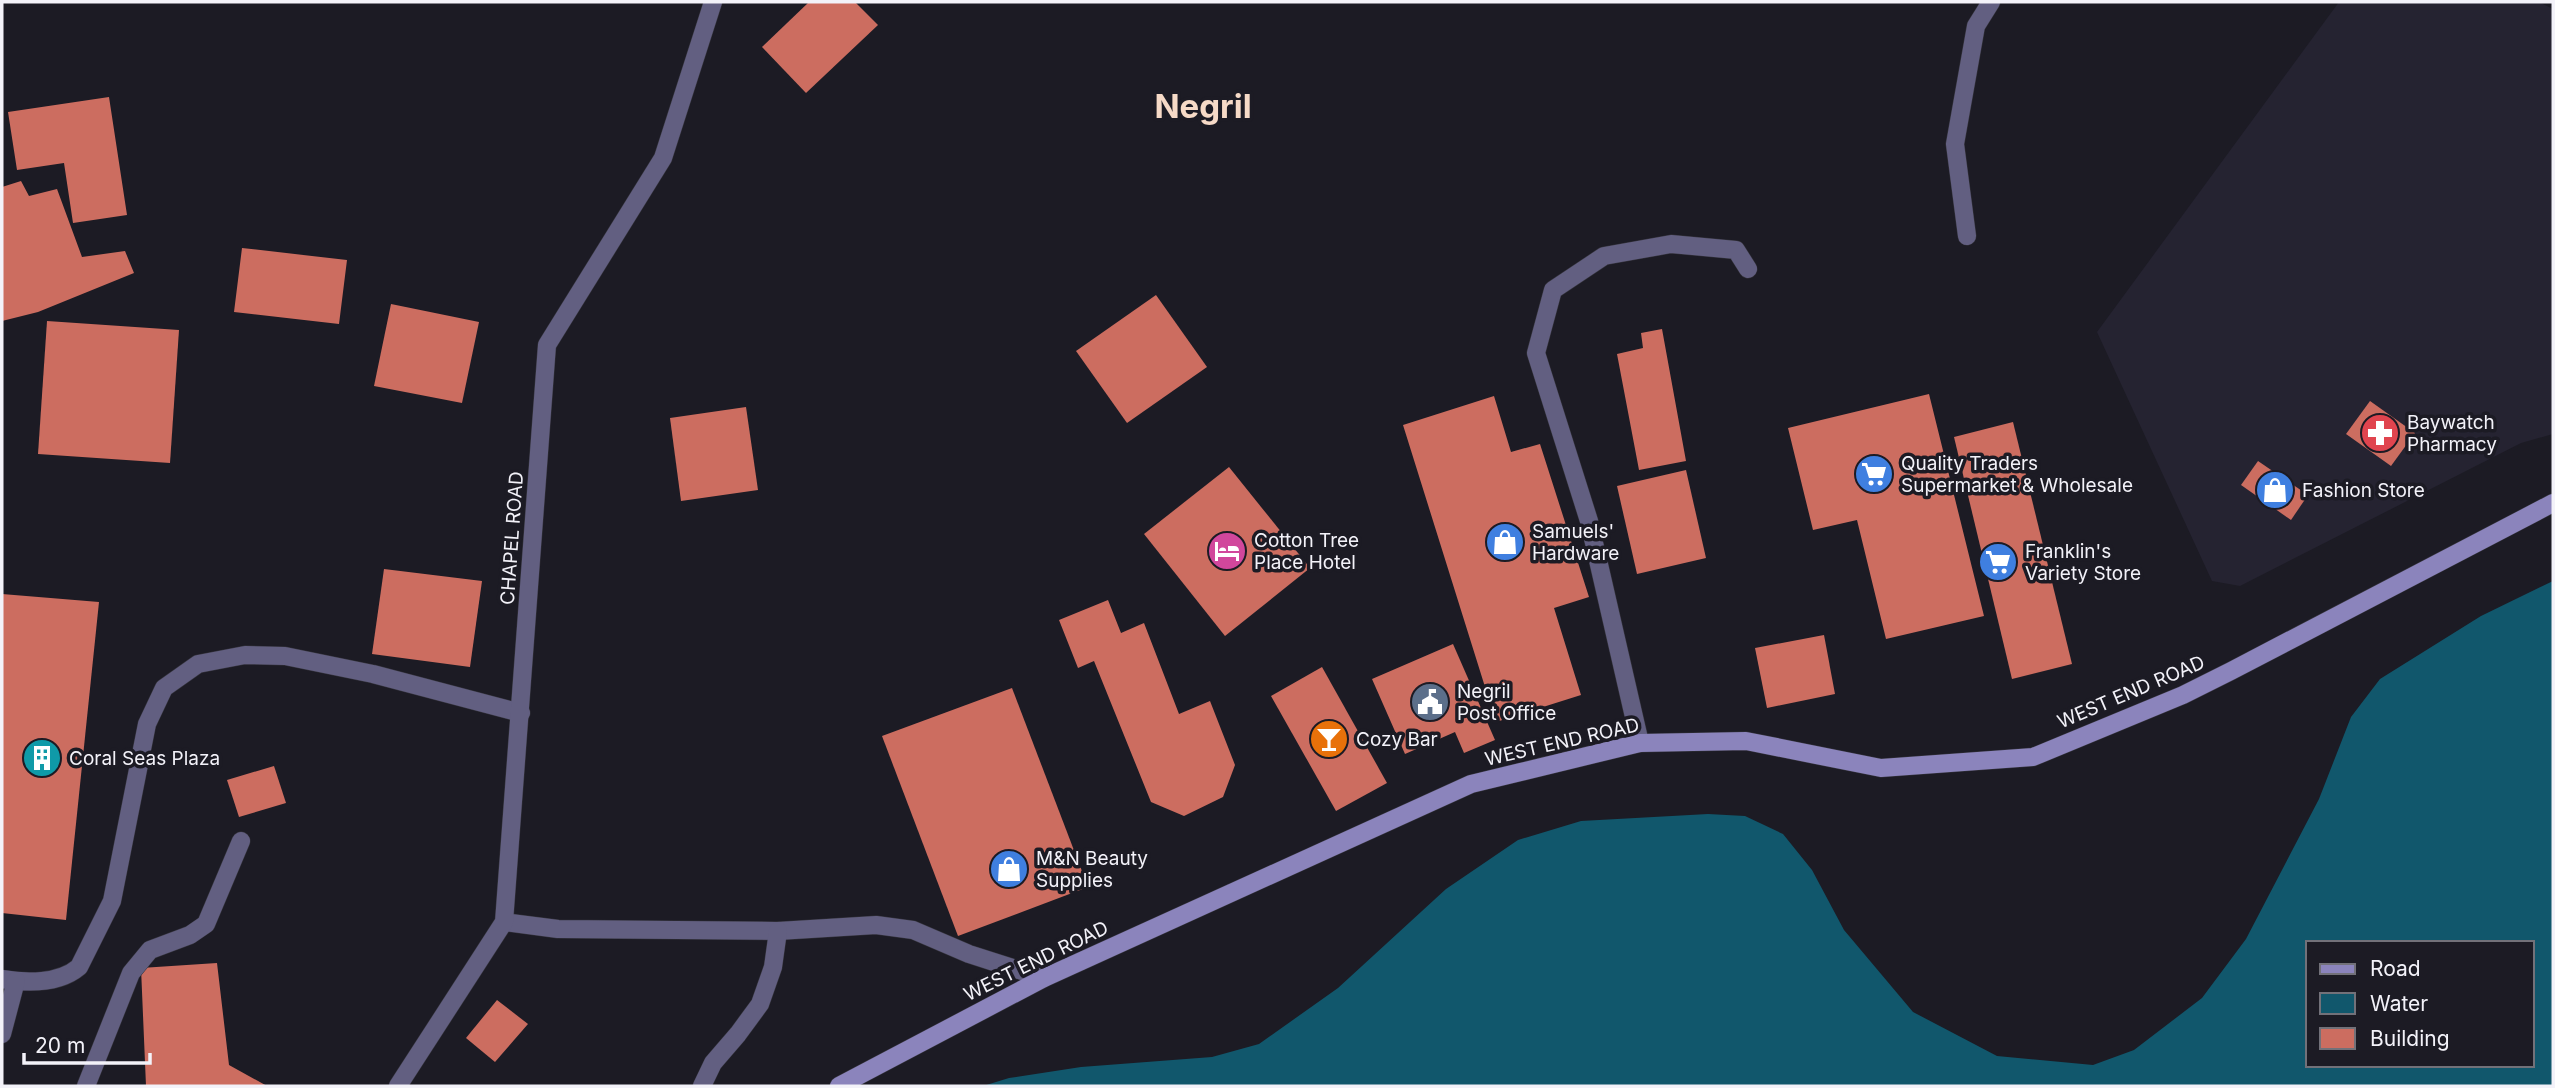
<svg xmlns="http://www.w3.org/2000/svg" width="2555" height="1088" font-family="Inter,sans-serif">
<rect width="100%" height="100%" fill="#1c1b24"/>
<!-- built -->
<polygon fill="#252331" points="2339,2 2539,2 2553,9 2553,434 2521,443 2240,586 2212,581 2097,332"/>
<!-- water -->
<path fill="#11576c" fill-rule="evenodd" d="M2553 581V1086H983L1009 1078 1081 1067 1212 1057 1259 1044 1338 988 1446 889 1518 840 1581 821 1708 814 1745 816 1783 834 1812 870 1844 930 1913 1012 1997 1056 2093 1065 2134 1050 2202 998 2246 939 2319 799 2351 717 2380 679 2481 616ZM2308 943H2532V1065H2308Z"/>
<!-- building -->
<g fill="#cc6d60">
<polygon points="809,2 855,2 878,25 806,93 762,47"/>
<polygon points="109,97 127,215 73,223 64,163 17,170 8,112"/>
<polygon points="21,181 29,196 57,189 82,257 125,251 134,273 38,312 2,321 2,187"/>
<polygon points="242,248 347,260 339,324 234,312"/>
<polygon points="1156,295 1207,367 1127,423 1076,351"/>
<polygon points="391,304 479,322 462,403 374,386"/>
<polygon points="47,321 179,330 170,463 38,454"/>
<polygon points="1662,329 1686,461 1639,470 1617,354 1643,348 1641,333"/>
<polygon points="1929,394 1984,616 1886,639 1857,520 1813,530 1788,428"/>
<polygon points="1494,396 1511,452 1540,444 1589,597 1554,608 1581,695 1496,722 1403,425"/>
<polygon points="2370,401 2415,433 2391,466 2346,434"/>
<polygon points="746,407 758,490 681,501 670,418"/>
<polygon points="2013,422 2072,664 2012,679 1954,437"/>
<polygon points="2258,461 2308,495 2291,520 2241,485"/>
<polygon points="1229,467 1310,568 1225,636 1144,534"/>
<polygon points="1686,470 1706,558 1637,574 1617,486"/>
<polygon points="384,569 482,581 470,667 372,654"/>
<polygon points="2,594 99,602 66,920 2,913"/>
<polygon points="1108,600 1121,633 1144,623 1179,714 1210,701 1235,765 1223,797 1184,816 1151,802 1094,661 1078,668 1059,620"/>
<polygon points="1824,635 1835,694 1767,708 1755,648"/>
<polygon points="1453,644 1495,740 1464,753 1455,732 1405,754 1372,679"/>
<polygon points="1322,667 1387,783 1336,811 1271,696"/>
<polygon points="1012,688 1088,887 958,936 882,736"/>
<polygon points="274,766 286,803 239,817 227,780"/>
<polygon points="217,963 229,1065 267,1086 146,1086 141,968"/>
<polygon points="497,1000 528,1024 495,1062 466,1038"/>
</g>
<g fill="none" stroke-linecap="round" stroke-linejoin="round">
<defs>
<g id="lane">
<polyline points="1967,236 1955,144 1976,26 1991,2"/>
<polyline points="1640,743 1589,521 1536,353 1553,290 1604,256 1671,244 1736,250 1748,269"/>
<polyline points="504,922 558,929 778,931 876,925 913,930 969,954 1044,978"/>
<path d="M2 979C26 983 59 984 79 967L112 901 147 724 164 688 198 664 245 655 285 656 373 674 521 713"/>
<polyline points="2,1034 16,981"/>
<polyline points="86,1086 131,973 150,950 190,935 206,924 241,841"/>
<polyline points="702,1086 713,1063 738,1034 760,1004 773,967 778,931"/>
</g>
<polyline id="street" points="398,1086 504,922 547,345 663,158 713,2"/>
<polyline id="secondary" points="839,1086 1044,978 1471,784 1640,743 1746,741 1881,768 2033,757 2183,695 2231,671 2553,503"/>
</defs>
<!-- lane casing -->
<use href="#lane" stroke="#36353e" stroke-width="19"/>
<!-- street casing -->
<use href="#street" stroke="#36353e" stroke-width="19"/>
<!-- secondary casing -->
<use href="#secondary" stroke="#36353e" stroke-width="19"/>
<!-- lane -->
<use href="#lane" stroke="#625f81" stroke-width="18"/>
<!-- street -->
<use href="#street" stroke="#625f81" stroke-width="18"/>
<!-- secondary -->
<use href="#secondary" stroke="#8b84bc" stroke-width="18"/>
</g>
<!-- icons -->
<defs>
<symbol id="pharmacy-disc" viewBox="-11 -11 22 22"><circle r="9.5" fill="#e0444e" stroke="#1c1b24"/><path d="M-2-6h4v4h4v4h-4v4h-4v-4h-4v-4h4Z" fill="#fff"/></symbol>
<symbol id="supermarket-disc" viewBox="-11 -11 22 22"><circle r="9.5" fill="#3f7fe0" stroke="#1c1b24"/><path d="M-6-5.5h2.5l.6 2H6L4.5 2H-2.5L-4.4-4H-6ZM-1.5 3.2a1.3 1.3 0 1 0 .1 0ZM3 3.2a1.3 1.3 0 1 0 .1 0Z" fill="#fff"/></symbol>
<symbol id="shop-disc" viewBox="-11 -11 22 22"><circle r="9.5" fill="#3f7fe0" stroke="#1c1b24"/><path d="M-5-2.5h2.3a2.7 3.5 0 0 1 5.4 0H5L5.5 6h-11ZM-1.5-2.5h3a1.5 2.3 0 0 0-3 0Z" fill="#fff"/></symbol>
<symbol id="hotel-disc" viewBox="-11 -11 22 22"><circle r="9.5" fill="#d1479c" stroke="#1c1b24"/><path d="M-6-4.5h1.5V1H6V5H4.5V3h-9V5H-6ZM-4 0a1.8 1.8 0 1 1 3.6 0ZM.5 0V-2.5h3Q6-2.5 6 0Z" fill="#fff"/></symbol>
<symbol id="civic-disc" viewBox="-11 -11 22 22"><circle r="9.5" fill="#5c6f8a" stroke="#1c1b24"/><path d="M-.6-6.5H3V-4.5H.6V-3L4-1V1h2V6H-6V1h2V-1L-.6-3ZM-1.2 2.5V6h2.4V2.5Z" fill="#fff"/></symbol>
<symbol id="bar-disc" viewBox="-11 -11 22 22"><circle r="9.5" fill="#e8710a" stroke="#1c1b24"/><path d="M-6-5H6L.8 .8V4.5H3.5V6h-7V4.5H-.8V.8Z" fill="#fff"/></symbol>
<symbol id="building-disc" viewBox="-11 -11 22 22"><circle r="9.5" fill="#0f9aa8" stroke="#1c1b24"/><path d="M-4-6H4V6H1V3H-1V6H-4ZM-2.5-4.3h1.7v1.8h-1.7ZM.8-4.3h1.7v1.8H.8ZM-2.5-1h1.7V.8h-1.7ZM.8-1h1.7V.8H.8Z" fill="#fff"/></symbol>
</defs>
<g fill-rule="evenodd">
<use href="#pharmacy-disc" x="2358" y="411" width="44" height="44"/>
<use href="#supermarket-disc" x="1852" y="452" width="44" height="44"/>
<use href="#shop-disc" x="2253" y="468" width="44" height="44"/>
<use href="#shop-disc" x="1483" y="520" width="44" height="44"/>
<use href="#hotel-disc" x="1205" y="529" width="44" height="44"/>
<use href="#supermarket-disc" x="1976" y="540" width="44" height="44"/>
<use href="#civic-disc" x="1408" y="680" width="44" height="44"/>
<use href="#bar-disc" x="1307" y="717" width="44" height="44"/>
<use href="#building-disc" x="20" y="736" width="44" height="44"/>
<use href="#shop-disc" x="987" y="847" width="44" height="44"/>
</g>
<g text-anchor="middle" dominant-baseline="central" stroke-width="7" stroke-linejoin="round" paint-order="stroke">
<!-- poi labels -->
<g font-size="19" fill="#f3f2f9" stroke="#1c1b24" text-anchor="start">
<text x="2407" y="422">Baywatch<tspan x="2407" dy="22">Pharmacy</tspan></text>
<text x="1901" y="463">Quality Traders<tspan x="1901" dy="22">Supermarket &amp; Wholesale</tspan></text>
<text x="2302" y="490">Fashion Store</text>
<text x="1532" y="531">Samuels'<tspan x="1532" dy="22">Hardware</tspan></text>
<text x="1254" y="540">Cotton Tree<tspan x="1254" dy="22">Place Hotel</tspan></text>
<text x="2025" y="551">Franklin's<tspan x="2025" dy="22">Variety Store</tspan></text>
<text x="1457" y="691">Negril<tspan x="1457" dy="22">Post Office</tspan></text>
<text x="1356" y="739">Cozy Bar</text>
<text x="69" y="758">Coral Seas Plaza</text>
<text x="1036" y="858">M&amp;N Beauty<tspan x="1036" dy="22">Supplies</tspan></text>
</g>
<!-- street labels -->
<g font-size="19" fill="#f3f2f9" stroke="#1c1b24">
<text transform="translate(512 538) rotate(-86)">CHAPEL ROAD</text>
<text transform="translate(2131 692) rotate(-23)">WEST END ROAD</text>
<text transform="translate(1562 742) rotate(-13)">WEST END ROAD</text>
<text transform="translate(1036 961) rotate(-26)">WEST END ROAD</text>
</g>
<!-- town labels -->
<g font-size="33" font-weight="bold" fill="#f6dac7" stroke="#1c1b24">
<text x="1203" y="106">Negril</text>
</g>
</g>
<!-- border -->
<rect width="2555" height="1088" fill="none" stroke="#f3f2f9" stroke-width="7"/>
<!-- legend -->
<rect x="2306" y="941" width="228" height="126" fill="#1c1b24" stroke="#727179" stroke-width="2"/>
<rect x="2320" y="964" width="35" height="10" fill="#8b84bc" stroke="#727179" stroke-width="2"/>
<text x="2370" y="976" font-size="21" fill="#f3f2f9">Road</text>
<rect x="2320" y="993" width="35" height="21" fill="#11576c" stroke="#727179" stroke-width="2"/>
<text x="2370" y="1011" font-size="21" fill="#f3f2f9">Water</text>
<rect x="2320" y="1028" width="35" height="21" fill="#cc6d60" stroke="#727179" stroke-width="2"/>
<text x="2370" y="1046" font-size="21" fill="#f3f2f9">Building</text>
<!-- scale -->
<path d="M24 1053v10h126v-10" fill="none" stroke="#f3f2f9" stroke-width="3.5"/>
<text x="35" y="1053" font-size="21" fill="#f3f2f9" stroke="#1c1b24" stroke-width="5" paint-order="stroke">20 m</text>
</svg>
